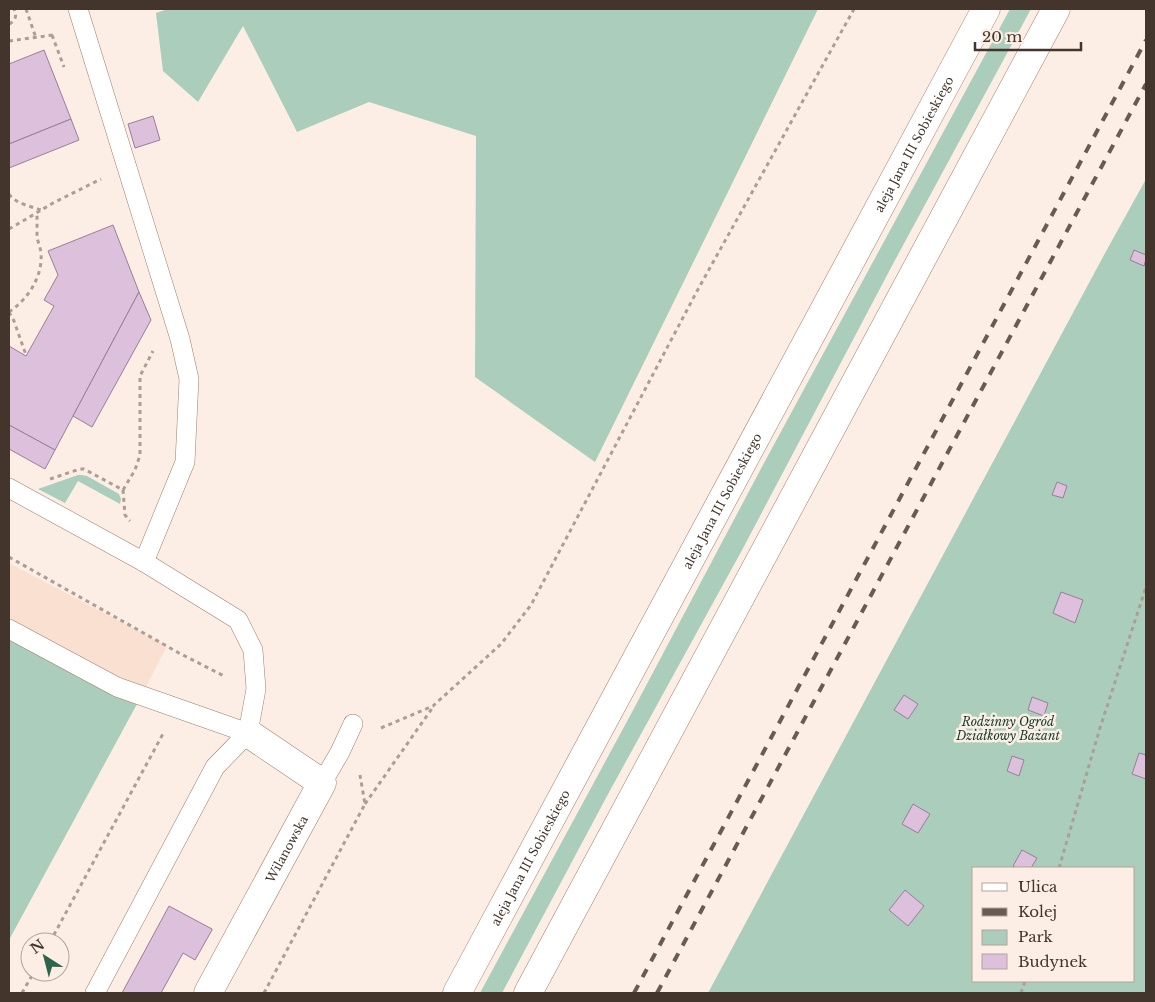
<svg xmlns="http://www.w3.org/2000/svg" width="1155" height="1002" font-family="'Libre Baskerville',serif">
<rect width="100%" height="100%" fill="#fceee5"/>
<!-- built -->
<polygon fill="#fae0d0" points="9,563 167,646 137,704 9,640"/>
<!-- green -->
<g fill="#abcdbb" fill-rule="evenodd">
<polygon points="168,9 818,9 595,462 475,377 476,136 369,102 297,132 243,26 198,102 163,71 156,13"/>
<polygon points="1010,9 1031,9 894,262 741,552 607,796 502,993 480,993 631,714 764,463"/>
<path d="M1146 179V993H708L1104 255ZM974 868H1134V981H974Z"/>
<polygon points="78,475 82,475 87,476 119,494 121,499 120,504 78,481 65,503 38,489"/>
<polygon points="9,640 137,704 9,940"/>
</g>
<!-- building -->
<g fill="#ddc0db" stroke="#997e98">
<polygon points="44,50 71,119 9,144 9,64"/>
<polygon points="153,116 160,140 135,148 128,124"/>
<polygon points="71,119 79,140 9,168 9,144"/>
<polygon points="113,225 139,292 55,450 9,425 9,346 26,356 54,306 44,300 58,275 48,251"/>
<polygon points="1134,250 1146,255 1146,259 1144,266 1130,260"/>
<polygon points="139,292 151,320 92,427 73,416"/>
<polygon points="9,425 55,450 45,469 9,449"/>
<polygon points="1057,482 1067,486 1063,498 1052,495"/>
<polygon points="1061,592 1083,600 1075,623 1053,613"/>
<polygon points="904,695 918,704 908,719 894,710"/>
<polygon points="1032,697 1048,703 1044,716 1028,710"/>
<polygon points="1139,753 1146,755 1146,779 1132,774"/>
<polygon points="1012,756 1024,760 1019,776 1007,771"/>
<polygon points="913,804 930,814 918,833 902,824"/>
<polygon points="1022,850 1037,858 1031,868 1017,868 1013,866"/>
<polygon points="905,890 924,906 908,926 889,910"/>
<polygon points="169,906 212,929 212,930 195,960 183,953 161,993 122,993"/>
</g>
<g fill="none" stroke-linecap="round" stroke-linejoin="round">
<defs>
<g id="service">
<polyline points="78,9 180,339 189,379 185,462 144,562"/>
<polyline points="9,488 144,562 238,620 253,650 256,689 248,733 215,767 95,993"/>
<polyline points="9,629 117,687 248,733"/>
<polyline points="322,783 340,752 353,724"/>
</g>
<g id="minor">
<path id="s1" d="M208 993 322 783 248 733"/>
</g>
<g id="secondary">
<path id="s2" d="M457 993 986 9"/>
<polyline points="528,993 1056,9"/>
</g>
</defs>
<!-- service casing -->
<use href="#service" stroke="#9f7e6a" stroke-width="20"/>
<!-- minor casing -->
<use href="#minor" stroke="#9f7e6a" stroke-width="29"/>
<!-- secondary casing -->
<use href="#secondary" stroke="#9f7e6a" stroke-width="29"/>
<!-- path -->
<g stroke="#ac9e95" stroke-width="3" stroke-dasharray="4 4" stroke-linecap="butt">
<polyline points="26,9 36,38"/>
<path d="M9 24C16 21 17 15 14 9"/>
<polyline points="52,35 64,67"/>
<polyline points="9,41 53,35"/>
<path d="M9 194C16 204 30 206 41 210"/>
<polyline points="9,229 28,218 53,203 101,179"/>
<path d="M9 312C28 299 43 277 41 252 40 247 38 242 37 237 37 229 37 221 37 213"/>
<polyline points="9,312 14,321 26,355"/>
<polyline points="50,479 80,469 84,469 123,490 135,470 140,455 140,376 153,351"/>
<polyline points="123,490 125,515 130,521"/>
<polyline points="9,557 179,653 226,677"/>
<polyline points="381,728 433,706 501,644 531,605 696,293 854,9"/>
<polyline points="365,804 433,707"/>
<polyline points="1059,868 1100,728 1146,587"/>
<polyline points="50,942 164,732"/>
<polyline points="22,993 34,972"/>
<polyline points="264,993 365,804 360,775"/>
<polyline points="1021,993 1025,981"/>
</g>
<!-- service -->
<use href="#service" stroke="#fff" stroke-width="19"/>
<!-- minor -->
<use href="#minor" stroke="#fff" stroke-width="28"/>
<!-- secondary -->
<use href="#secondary" stroke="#fff" stroke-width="28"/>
<!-- rail -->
<g stroke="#695b52" stroke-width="4" stroke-dasharray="9 9" stroke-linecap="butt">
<polyline points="634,993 1146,40"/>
<polyline points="657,993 1146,84"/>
</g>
</g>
<g text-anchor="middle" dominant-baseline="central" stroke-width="5" stroke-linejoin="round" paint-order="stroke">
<!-- street labels -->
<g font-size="12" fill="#43352c" stroke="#fceee5">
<text stroke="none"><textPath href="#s2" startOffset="964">aleja Jana III Sobieskiego</textPath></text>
<text stroke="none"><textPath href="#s2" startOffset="559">aleja Jana III Sobieskiego</textPath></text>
<text stroke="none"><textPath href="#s1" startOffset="164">Wilanowska</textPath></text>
<text stroke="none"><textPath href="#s2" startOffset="154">aleja Jana III Sobieskiego</textPath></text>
</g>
<!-- park labels -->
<g font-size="12" font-style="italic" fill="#103d2b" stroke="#fceee5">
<text x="1008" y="721">Rodzinny Ogród<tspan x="1008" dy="14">Działkowy Bażant</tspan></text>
</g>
</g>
<!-- border -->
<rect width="1155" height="1002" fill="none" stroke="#43352c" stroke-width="20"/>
<!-- legend -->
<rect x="972" y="867" width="162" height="115" fill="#fceee5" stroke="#b2a49b"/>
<rect x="982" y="883" width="25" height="8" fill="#ffffff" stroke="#b2a49b"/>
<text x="1018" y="892" font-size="15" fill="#43352c">Ulica</text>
<rect x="982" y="908" width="25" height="8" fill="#695b52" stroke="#b2a49b"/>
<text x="1018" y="917" font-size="15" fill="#43352c">Kolej</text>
<rect x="982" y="930" width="25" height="15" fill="#abcdbb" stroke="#b2a49b"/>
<text x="1018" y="942" font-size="15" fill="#43352c">Park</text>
<rect x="982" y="954" width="25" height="15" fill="#ddc0db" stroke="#b2a49b"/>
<text x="1018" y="967" font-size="15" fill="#43352c">Budynek</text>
<!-- north arrow -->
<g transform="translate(45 957) rotate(324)"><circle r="24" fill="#fceee5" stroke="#b2a49b"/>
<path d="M0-4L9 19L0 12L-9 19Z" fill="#2c644c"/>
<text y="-8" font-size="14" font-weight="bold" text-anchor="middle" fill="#43352c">N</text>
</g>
<!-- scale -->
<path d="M975 42v8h106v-8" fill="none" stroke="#43352c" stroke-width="2.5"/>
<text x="982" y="42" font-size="15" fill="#43352c" stroke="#fceee5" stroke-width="4" paint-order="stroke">20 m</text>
</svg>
